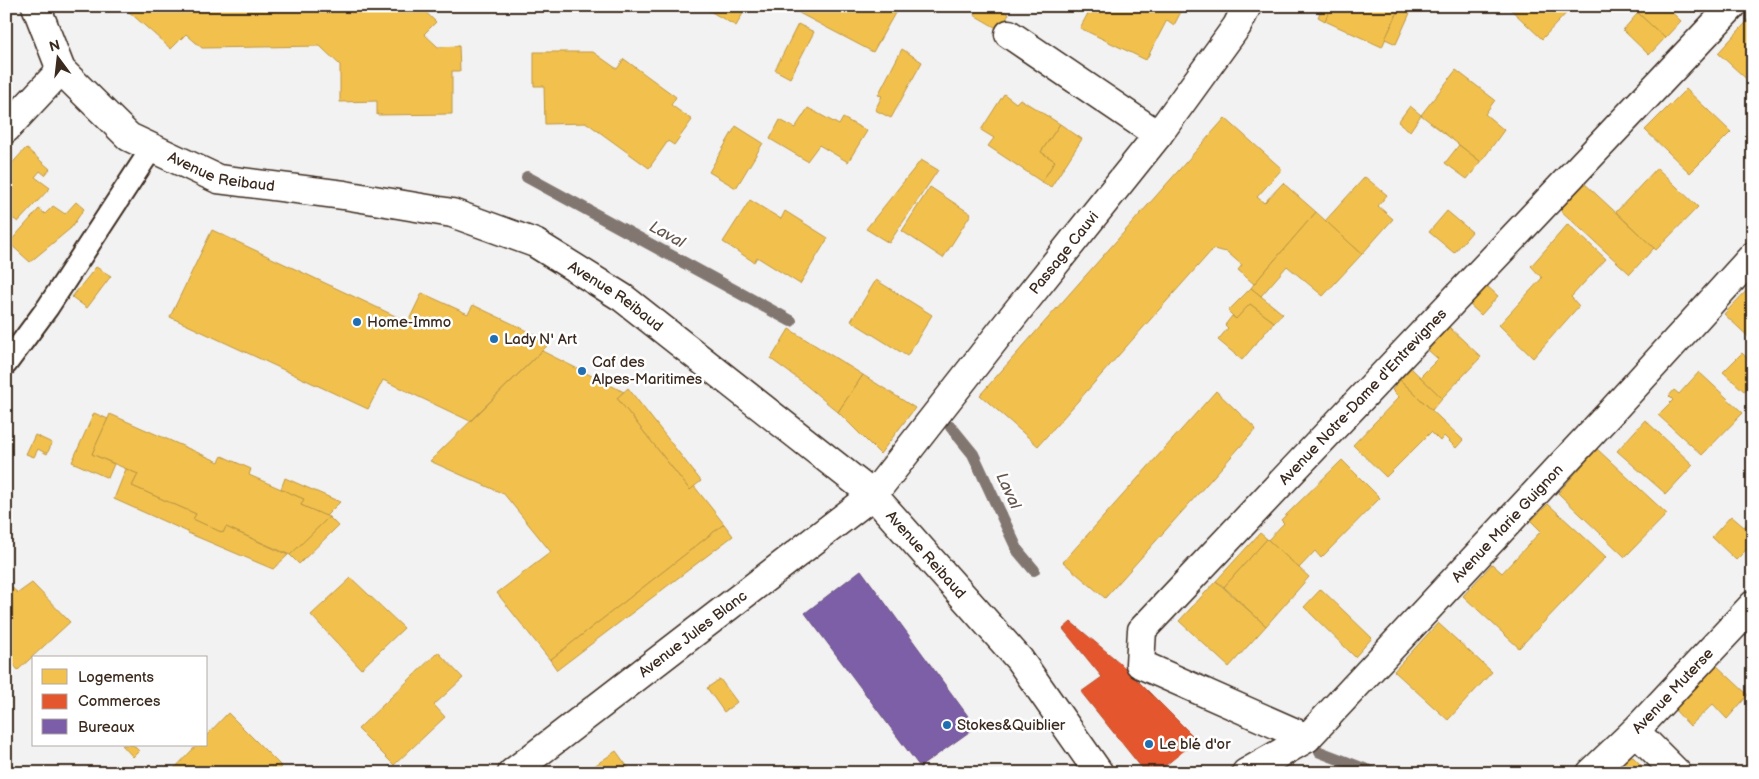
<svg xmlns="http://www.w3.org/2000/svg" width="1759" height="779" font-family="'Balsamiq Sans',sans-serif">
<rect width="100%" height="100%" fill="#f3f2f2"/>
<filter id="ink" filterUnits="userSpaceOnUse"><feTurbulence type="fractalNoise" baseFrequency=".02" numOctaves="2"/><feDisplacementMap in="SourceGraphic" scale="10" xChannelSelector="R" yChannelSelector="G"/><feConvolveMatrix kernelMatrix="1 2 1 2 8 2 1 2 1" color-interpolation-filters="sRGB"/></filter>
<g filter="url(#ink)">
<!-- homes -->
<g fill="#f2c14e" stroke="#bb9440">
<polygon points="130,6 419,6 436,22 424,34 438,47 459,46 460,71 452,71 452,114 377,115 377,101 340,102 340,65 320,46 202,48 186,34 171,49 127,10"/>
<polygon points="701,6 747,6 736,26"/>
<polygon points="803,6 899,6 873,52 799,13"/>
<polygon points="978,6 995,6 1009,14 1000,30 974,15"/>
<polygon points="1092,6 1184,6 1174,25 1167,20 1146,60 1080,28"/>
<polygon points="1323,6 1331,6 1325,21 1318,17"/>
<polygon points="1331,6 1400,6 1382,47 1325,21"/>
<polygon points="1507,6 1573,6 1542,39"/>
<polygon points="1645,6 1665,6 1681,21 1665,38 1638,13"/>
<polygon points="1400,8 1410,13 1396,44 1385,39"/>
<polygon points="1638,13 1665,38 1649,55 1623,30"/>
<polygon points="1753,15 1753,85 1718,53"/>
<polygon points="798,24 814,32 790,78 775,70"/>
<polygon points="902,49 922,62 891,118 875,110 882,96 878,95"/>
<polygon points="534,52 593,52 617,69 624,59 676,97 671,105 692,120 674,145 668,141 649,168 587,123 545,124 544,86 534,86"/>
<polygon points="6,68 10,78 6,89"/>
<polygon points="1456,70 1495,100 1485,114 1504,130 1481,162 1421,115"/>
<polygon points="1686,89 1731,132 1690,173 1645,130"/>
<polygon points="1004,94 1016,103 1020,99 1060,124 1041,152 1055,161 1042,182 988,146 994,138 981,130"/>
<polygon points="1410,106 1421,115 1410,131 1398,122"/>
<polygon points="808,108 839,125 843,118 867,131 848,162 819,145 807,161 770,139 780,120 795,128"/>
<polygon points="1225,118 1282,169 1257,197 1264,203 1283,183 1316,212 1254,284 1238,270 1242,265 1227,252 1213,249 1038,446 980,395"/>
<polygon points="1060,124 1082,139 1051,187 1042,182 1055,161 1041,152"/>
<polygon points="736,126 763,143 736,188 709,172"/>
<polygon points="1459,145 1481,162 1467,179 1445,163"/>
<polygon points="26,148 50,169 45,175 40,171 35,177 50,188 18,222 11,217 6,222 6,170"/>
<polygon points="921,160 938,170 889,243 866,229"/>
<polygon points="1657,168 1698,207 1656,250 1616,212"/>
<polygon points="1365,177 1387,195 1378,206 1393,219 1362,254 1325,221"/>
<polygon points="1583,182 1654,248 1630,274 1558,208"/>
<polygon points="930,187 971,214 943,258 902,231"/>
<polygon points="750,200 781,219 785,211 828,238 800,284 757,257 754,262 723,242"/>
<polygon points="76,202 84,209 71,228 30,262 9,243 39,209 45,214 53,206 65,214"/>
<polygon points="1447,211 1472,232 1454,253 1429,232"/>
<polygon points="1316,212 1362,254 1323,296 1287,266 1261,296 1251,288 1254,284"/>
<polygon points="1568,224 1606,259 1571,297 1579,306 1533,358 1499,325 1542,278 1531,266"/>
<polygon points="212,230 408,322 422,293 468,314 473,305 551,342 470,421 383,380 368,409 170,317"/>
<polygon points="96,267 111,276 87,308 72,297"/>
<polygon points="876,280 932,315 907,356 851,321"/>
<polygon points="1753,284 1753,341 1724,314"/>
<polygon points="1486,285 1498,296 1481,315 1469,304"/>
<polygon points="1251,288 1283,314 1274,322 1250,304 1236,319 1228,311"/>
<polygon points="1250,304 1274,322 1242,360 1218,340 1228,328 1225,325 1232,316 1236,319"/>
<polygon points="1449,327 1481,357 1442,398 1420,377 1438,359 1428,350"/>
<polygon points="789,329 863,375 838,412 801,381 771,359"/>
<polygon points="542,351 624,392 617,398 690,490 694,486 724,524 550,660 497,593 551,552 504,494 430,461"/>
<polygon points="1742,353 1753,364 1753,383 1744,391 1723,372"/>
<polygon points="1411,368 1442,398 1432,410 1400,380"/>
<polygon points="1699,372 1743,413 1702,455 1658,415 1673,400 1669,396 1674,390 1679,394"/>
<polygon points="863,375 915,408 880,454 838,412"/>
<polygon points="1400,380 1463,440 1456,448 1444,436 1440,441 1431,432 1386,477 1353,445 1399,397 1392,390"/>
<polygon points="628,388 701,481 690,490 617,398"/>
<polygon points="1216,391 1256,429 1105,598 1063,562"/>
<polygon points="94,413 108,419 92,454 114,464 108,478 72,462"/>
<polygon points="110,414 219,462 222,456 251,469 249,475 304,499 301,505 329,517 290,555 226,527 223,533 193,519 196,514 132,486 138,474 92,454"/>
<polygon points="1645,420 1693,465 1666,494 1617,451"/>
<polygon points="35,435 52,443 47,454 38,449 34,457 26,454"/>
<polygon points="1597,449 1667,514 1625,557 1558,493"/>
<polygon points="1342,460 1380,498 1321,558 1315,551 1299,568 1268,540 1284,523 1281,520"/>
<polygon points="126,469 138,474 132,486 196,514 193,519 223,533 226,527 288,555 273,569 188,533 188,532 114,499"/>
<polygon points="285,478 340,502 326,516 301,505 304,499 281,489"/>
<polygon points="1548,504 1606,557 1519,648 1463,596 1492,564 1502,573 1541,531 1531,521"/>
<polygon points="1731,516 1744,527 1753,519 1753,543 1736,560 1712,537"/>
<polygon points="329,517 338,526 299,564 290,555"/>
<polygon points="724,524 733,536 557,670 550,660"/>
<polygon points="1260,533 1267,539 1224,587 1216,581"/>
<polygon points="1267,539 1309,577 1266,626 1224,587"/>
<polygon points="351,578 404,628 361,669 311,615"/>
<polygon points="1216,581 1266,626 1229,667 1179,621"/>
<polygon points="32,583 70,622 18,670 6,656 6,590 11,587 18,593"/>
<polygon points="1321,589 1372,638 1355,657 1304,607"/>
<polygon points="1438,623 1492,672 1448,720 1394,671"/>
<polygon points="438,652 463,678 434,705 445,717 394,765 358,729"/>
<polygon points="1714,663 1748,695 1727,719 1713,704 1690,726 1673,708"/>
<polygon points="720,679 737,702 724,712 707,688"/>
<polygon points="228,713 282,767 276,773 170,773 197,745 206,745 206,736"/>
<polygon points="122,745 133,745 139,751 133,757"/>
<polygon points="616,751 632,773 584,773"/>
<polygon points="1629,753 1648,772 1611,773"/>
</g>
<!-- shops -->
<polygon fill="#e4572e" stroke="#b14a29" points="1071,622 1120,663 1197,740 1156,773 1146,773 1081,692 1102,677 1063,629"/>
<!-- offices -->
<polygon fill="#7b5ea7" stroke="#684e7e" points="861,570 976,727 920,767 805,613"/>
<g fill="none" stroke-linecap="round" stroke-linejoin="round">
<!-- stream -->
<g stroke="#827770" stroke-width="12">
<polyline points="527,177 791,321"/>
<polyline points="951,427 973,454 1018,551 1034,570"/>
<polyline points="1320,752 1375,773"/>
</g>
<defs>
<polyline id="service" points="6,364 48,307 152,148"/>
<g id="minor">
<polyline points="1009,34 1158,135"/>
<polyline points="6,129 61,70"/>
<polyline points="1635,731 1677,773"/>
<path id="s1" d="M1307 738 1140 664 1142 630 1732 6"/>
<path id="s2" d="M512 773 873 495 1014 315 1158 135 1237 26 1247 6"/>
<path id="s3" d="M1246 773 1307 738 1612 411 1753 256"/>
<path id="s4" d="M1591 773 1635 731 1753 605"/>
</g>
<g id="tertiary">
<path id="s5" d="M36 6 61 70 129 137 218 179 344 195 452 213 535 243 623 298 873 495 1019 659 1099 773"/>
</g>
</defs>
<!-- service casing -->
<use href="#service" stroke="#3b2a1e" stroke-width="25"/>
<!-- minor casing -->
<use href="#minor" stroke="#3b2a1e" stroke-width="31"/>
<!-- tertiary casing -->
<use href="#tertiary" stroke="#3b2a1e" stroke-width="31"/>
<!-- service -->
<use href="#service" stroke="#fff" stroke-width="21"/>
<!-- minor -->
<use href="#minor" stroke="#fff" stroke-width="28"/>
<!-- tertiary -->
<use href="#tertiary" stroke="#fff" stroke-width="28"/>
</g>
</g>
<!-- markers -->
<g fill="#1f6fb2" stroke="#fff" stroke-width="2">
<circle cx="357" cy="322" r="5"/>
<circle cx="494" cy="339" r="5"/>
<circle cx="582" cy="371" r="5"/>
<circle cx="947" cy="725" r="5"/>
<circle cx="1149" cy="744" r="5"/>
</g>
<g text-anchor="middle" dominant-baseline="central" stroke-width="5" stroke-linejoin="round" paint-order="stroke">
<!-- street labels -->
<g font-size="15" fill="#3b2a1e" stroke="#fff">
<text stroke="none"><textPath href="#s5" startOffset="264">Avenue Reibaud</textPath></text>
<text stroke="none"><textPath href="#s2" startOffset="764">Passage Cauvi</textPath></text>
<text stroke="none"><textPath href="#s5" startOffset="684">Avenue Reibaud</textPath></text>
<text stroke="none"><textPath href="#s1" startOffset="538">Avenue Notre-Dame d'Entrevignes</textPath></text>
<text stroke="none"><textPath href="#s3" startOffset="364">Avenue Marie Guignon</textPath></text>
<text stroke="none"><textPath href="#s5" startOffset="1089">Avenue Reibaud</textPath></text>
<text stroke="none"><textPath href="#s2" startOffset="228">Avenue Jules Blanc</textPath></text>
<text stroke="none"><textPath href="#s4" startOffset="116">Avenue Muterse</textPath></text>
</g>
<!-- poi labels -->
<g font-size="15" fill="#3b2a1e" stroke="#fff" text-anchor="start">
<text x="367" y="322">Home-Immo</text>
<text x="504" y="339">Lady N' Art</text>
<text x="592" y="362">Caf des<tspan x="592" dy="17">Alpes-Maritimes</tspan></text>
<text x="957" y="725">Stokes&amp;Quiblier</text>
<text x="1159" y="744">Le blé d'or</text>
</g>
<!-- water labels -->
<g font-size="16" font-style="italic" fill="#65574e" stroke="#fff">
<text transform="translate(667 235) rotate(29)">Laval</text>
<text transform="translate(1008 491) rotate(65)">Laval</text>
</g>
</g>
<!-- margin -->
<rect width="1759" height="779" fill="none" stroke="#fff" stroke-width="25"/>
<rect x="12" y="12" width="1734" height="754" fill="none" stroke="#3b2a1e" stroke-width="2" filter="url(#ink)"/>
<!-- legend -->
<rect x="32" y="656" width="175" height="90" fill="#ffffff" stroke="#b1aaa5"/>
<rect x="42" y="669" width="25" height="15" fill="#f2c14e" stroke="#b1aaa5"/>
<text x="78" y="682" font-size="15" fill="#3b2a1e">Logements</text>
<rect x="42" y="694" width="25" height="15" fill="#e4572e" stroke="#b1aaa5"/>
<text x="78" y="706" font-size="15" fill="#3b2a1e">Commerces</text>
<rect x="42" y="719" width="25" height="15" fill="#7b5ea7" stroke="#b1aaa5"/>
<text x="78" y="732" font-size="15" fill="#3b2a1e">Bureaux</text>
<!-- north arrow -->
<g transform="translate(58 58) rotate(345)" stroke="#ffffff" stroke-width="4" paint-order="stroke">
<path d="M0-4L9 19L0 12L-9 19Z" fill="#3b2a1e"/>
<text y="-8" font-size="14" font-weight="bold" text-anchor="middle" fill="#3b2a1e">N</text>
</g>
</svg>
